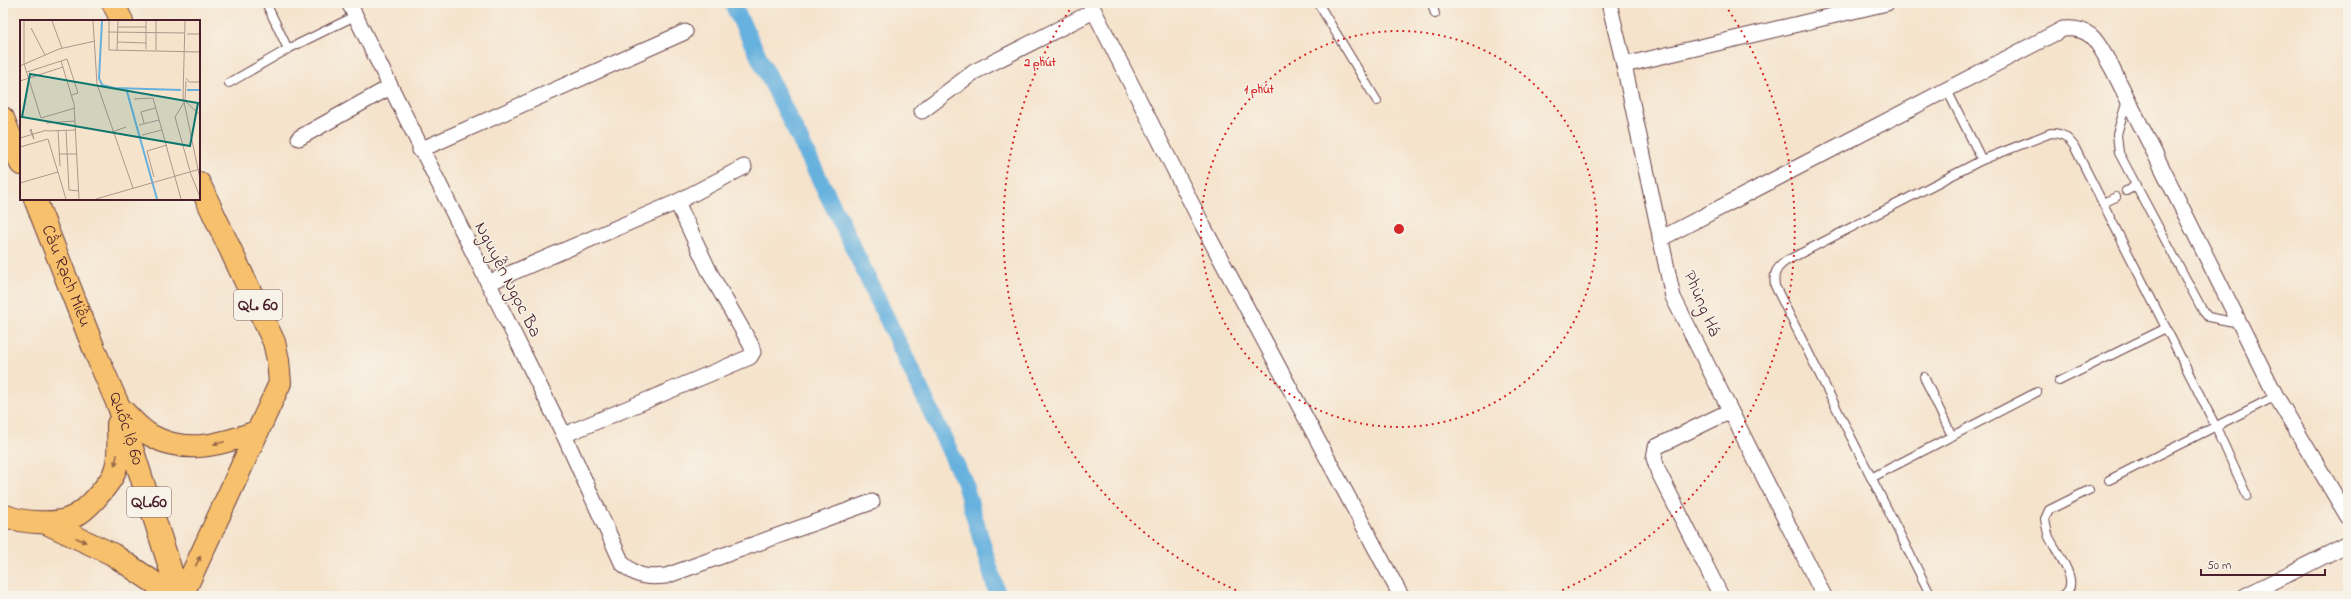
<svg xmlns="http://www.w3.org/2000/svg" width="2351" height="599" font-family="'Indie Flower',sans-serif">
<rect width="100%" height="100%" fill="#f7f3e8"/>
<filter id="ink" filterUnits="userSpaceOnUse"><feTurbulence type="fractalNoise" baseFrequency=".025" numOctaves="2"/><feDisplacementMap in="SourceGraphic" scale="8" xChannelSelector="R" yChannelSelector="G"/><feConvolveMatrix kernelMatrix="1 2 1 2 8 2 1 2 1" color-interpolation-filters="sRGB"/></filter>
<filter id="wash" filterUnits="userSpaceOnUse"><feTurbulence type="fractalNoise" baseFrequency=".012" numOctaves="4" result="noise"/><feDisplacementMap in="SourceGraphic" scale="16" xChannelSelector="R" yChannelSelector="G"/><feGaussianBlur stdDeviation="0.9" result="paint"/><feColorMatrix in="noise" values="0 0 0 0 0 0 0 0 0 0 0 0 0 0 0 0 0 1.4 0 .05"/><feComposite in="paint" operator="in"/></filter>
<g filter="url(#wash)">
<rect width="100%" height="100%" fill="#f5e3cc"/>
<g fill="none" stroke-linecap="round" stroke-linejoin="round">
<!-- canal -->
<polyline stroke="#66b1de" stroke-width="17" points="732,3 841,222 963,479 998,596"/>
</g>
</g>
<g filter="url(#ink)">
<g fill="none" stroke-linecap="round" stroke-linejoin="round">
<defs>
<g id="lane">
<polyline points="266,3 288,49"/>
<polyline points="1318,3 1377,101"/>
<polyline points="1432,3 1435,14"/>
<polyline points="229,83 288,49 355,16"/>
<polyline points="2127,100 2117,134 2119,153 2203,311 2208,317 2239,323"/>
<path d="M1982 160 2051 133C2063 133 2067 137 2074 146L2216 427 2247 496"/>
<polyline points="2126,191 2137,185"/>
<polyline points="2103,203 2116,197"/>
<polyline points="1924,377 1952,436"/>
<polyline points="2059,381 2166,328"/>
<polyline points="1871,478 2037,392"/>
<polyline points="2109,480 2276,396"/>
<path d="M1931 596 1775 286C1773 274 1776 268 1786 261L1982 160 1947 90"/>
<path d="M2062 596C2084 585 2056 552 2049 537 2047 531 2046 525 2045 519L2049 510 2089 490"/>
</g>
<g id="street">
<path d="M349 3 564 435 622 563C637 577 646 578 666 576L872 502"/>
<polyline points="1090,3 1203,226 1401,596"/>
<polyline points="1609,3 1624,65 1673,297 1824,596"/>
<polyline points="1624,65 1887,3"/>
<polyline points="922,111 974,72 1094,11"/>
<polyline points="299,138 390,87"/>
<polyline points="420,150 685,32"/>
<path d="M1660 239 2063 29C2094 26 2098 45 2112 68L2276 396 2348 517"/>
<polyline points="488,283 677,202 744,167"/>
<polyline points="564,435 750,357 753,352 751,345 710,273 677,202"/>
<polyline points="1721,596 1658,471 1654,458 1656,447 1730,411"/>
<polyline points="2245,596 2348,544"/>
</g>
<g id="highway">
<polyline points="113,3 122,21"/>
<polyline points="3,118 21,164"/>
<path id="s1" d="M35 199 96 354 119 407 179 596"/>
<path d="M120 408C130 417 140 430 152 436 186 455 222 444 256 432"/>
<path d="M3 515C22 523 57 526 75 516 88 509 103 491 111 479 121 463 118 441 118 424"/>
<polyline points="46,523 112,554 174,596"/>
<polyline points="182,596 280,383 278,360 274,342 199,183"/>
</g>
</defs>
<!-- lane casing -->
<use href="#lane" stroke="#643c43" stroke-width="10"/>
<!-- street casing -->
<use href="#street" stroke="#643c43" stroke-width="17"/>
<!-- highway casing -->
<use href="#highway" stroke="#643c43" stroke-width="24"/>
<!-- lane -->
<use href="#lane" stroke="#fff" stroke-width="8"/>
<!-- street -->
<use href="#street" stroke="#fff" stroke-width="15"/>
<!-- highway -->
<use href="#highway" stroke="#f7c06c" stroke-width="22"/>
</g>
<!-- one-way arrows -->
<defs><path id="oneway-solid" d="M-6-.8H1V-3.2L6.5 0L1 3.2V.8H-6Z"/></defs>
<g fill="#986748">
<use href="#oneway-solid" transform="translate(219 443) rotate(168)"/>
<use href="#oneway-solid" transform="translate(116 460) rotate(101)"/>
<use href="#oneway-solid" transform="translate(81 540) rotate(25)"/>
<use href="#oneway-solid" transform="translate(198 561) rotate(-64)"/>
</g>
</g>
<!-- distance rings -->
<g fill="none" stroke="#d62828" stroke-width="2" stroke-dasharray="2 4">
<circle cx="1399" cy="229" r="198"/>
<path d="M1247 595A396 396 0 0 1 1073 5M1725 5A396 396 0 0 1 1551 595"/>
</g>
<g text-anchor="middle" dominant-baseline="central" stroke-width="3" stroke-linejoin="round" paint-order="stroke">
<!-- shield labels -->
<g fill="#f7f3e8" stroke="#7e5f64" stroke-width="1">
<rect x="234" y="290" width="48" height="30" rx="3"/>
<rect x="127" y="487" width="44" height="30" rx="3"/>
</g>
<g font-size="17" font-weight="bold" fill="#4a1f2b">
<text x="258" y="305">QL. 60</text>
<text x="149" y="502">QL.60</text>
</g>
<!-- street labels -->
<g font-size="18" fill="#4a1f2b" stroke="#f7f3e8">
<text stroke="none"><textPath href="#s1" startOffset="83">Cầu Rạch Miễu</textPath></text>
<text transform="translate(507 280) rotate(63)">Nguyễn Ngọc Ba</text>
<text transform="translate(1701 304) rotate(67)">Phùng Há</text>
<text stroke="none"><textPath href="#s1" startOffset="247">Quốc lộ 60</textPath></text>
</g>
</g>
<!-- overview -->
<g transform="translate(20 20)">
<rect width="180" height="180" fill="#f5e3cc"/>
<path fill="none" stroke="#66b1de" stroke-width="2" d="M82 1 79 58 82 65 94 68 161 70M106 68 137 179M167 70H180"/>
<path fill="none" stroke="#b1958c" stroke-width="1" d="M4 1V44L21 98 55 88M32 1 42 28M73 1 77 64 113 168M89 1V30L180 32M165 1 163 77 180 159M98 7H126M11 8 25 35M88 12 164 13M167 14H180M98 22 126 23M126 29V1M97 30 98 1M136 30V1M0 46 39 29 75 21M7 52 41 41M166 58 169 62H180M0 61 43 47M166 61 165 81 155 97 170 151M52 75 58 73 47 39 41 41 54 84 59 179M114 79 133 78 161 179M165 81 180 95M26 103 55 101M124 103 121 92 135 88M119 105 139 100M11 109 14 119 10 110ZM38 110 40 146M46 110 49 170 59 171M27 111 56 110M92 112 106 107M122 115 142 110M0 118 27 110M0 127 28 119 46 179M39 134H57M170 152 180 177M134 157 127 131 147 125M0 163 38 152M76 179 180 149"/>
<path fill="#0f766e" fill-opacity="0.15" stroke="#0f766e" stroke-width="2" d="M10 54 178 83 170 126 2 97Z"/>
<rect width="180" height="180" fill="none" stroke="#4a1f2b" stroke-width="2"/>
</g>
<circle cx="1399" cy="229" r="6" fill="#d62828" stroke="#f7f3e8" stroke-width="2"/>
<g font-size="12" text-anchor="middle" font-weight="bold" fill="#d62828" stroke="#f7f3e8" stroke-width="3" stroke-linejoin="round" paint-order="stroke">
<text x="1040" y="66">2 phút</text>
<text x="1259" y="93">1 phút</text>
</g>
<!-- margin -->
<rect width="2351" height="599" fill="none" stroke="#f7f3e8" stroke-width="16"/>
<!-- scale -->
<path d="M2201 569v6h124v-6" fill="none" stroke="#4a1f2b" stroke-width="2"/>
<text x="2207" y="569" font-size="12" fill="#4a1f2b" stroke="#f7f3e8" stroke-width="3" paint-order="stroke">50 m</text>
</svg>
